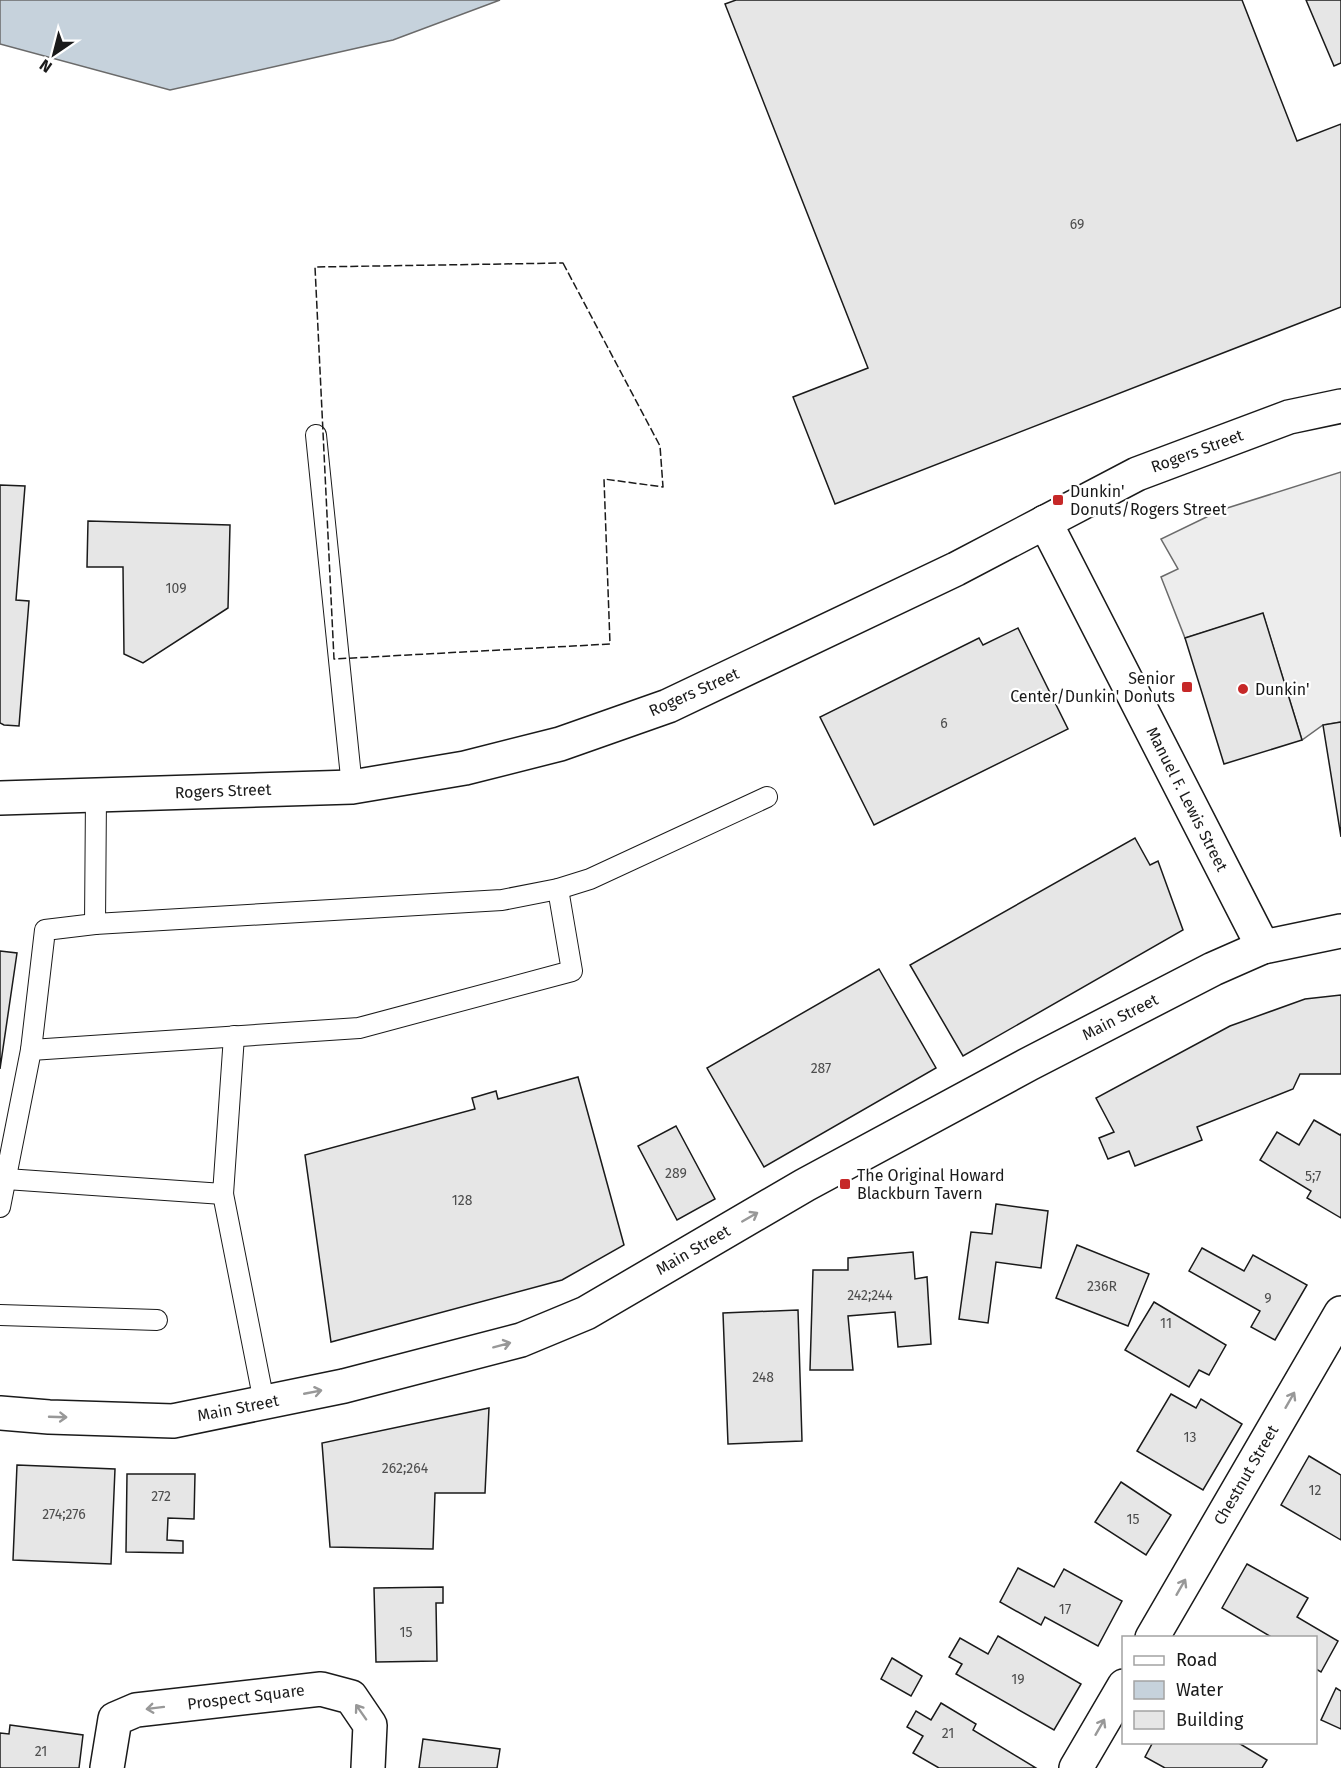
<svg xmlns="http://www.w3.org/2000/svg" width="1341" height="1768" font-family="'Fira Sans',sans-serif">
<rect width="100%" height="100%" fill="#fff"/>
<!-- parking -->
<polygon fill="#ededed" stroke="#6a6a6a" stroke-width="1.5" points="1341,472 1341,722 1323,725 1302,740 1263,614 1185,638 1161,577 1178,569 1161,539 1221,510"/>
<!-- water -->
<polygon fill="#c6d2dc" stroke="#6a6a6a" stroke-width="1.5" points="0,0 500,0 393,40 170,90 0,44"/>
<!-- building -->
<g fill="#e6e6e6" stroke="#1a1a1a" stroke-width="1.5">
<polygon points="736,0 1242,0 1297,141 1341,124 1341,307 835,504 793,397 868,368 725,4"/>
<polygon points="1306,0 1341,0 1341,63 1334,66"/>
<polygon points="0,485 25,486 16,600 29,601 19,726 4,725 0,723"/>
<polygon points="88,521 230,525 228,608 143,663 124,654 123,567 87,567"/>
<polygon points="1263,613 1302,740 1224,764 1185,638"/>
<polygon points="1018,628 1068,729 874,825 820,717 979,638 983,645"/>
<polygon points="1341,722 1341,837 1323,725"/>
<polygon points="1135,838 1150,865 1158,861 1183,930 963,1056 910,965"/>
<polygon points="0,951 17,953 0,1069"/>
<polygon points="879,969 936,1068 764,1167 707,1068"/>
<polygon points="1341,995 1341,1074 1300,1074 1293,1089 1197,1127 1202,1140 1135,1166 1129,1151 1108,1159 1099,1138 1114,1132 1096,1098 1230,1026 1305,999"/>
<polygon points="578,1077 624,1245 562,1280 331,1342 305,1155 475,1109 472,1098 496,1091 498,1099"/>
<polygon points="1314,1120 1340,1135 1341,1134 1341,1218 1307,1198 1311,1191 1260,1160 1277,1132 1299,1145"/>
<polygon points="676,1126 715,1199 677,1220 638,1146"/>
<polygon points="996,1204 1048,1211 1041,1268 996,1262 988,1323 959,1319 971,1232 992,1234"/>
<polygon points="1077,1245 1149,1274 1128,1326 1056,1298"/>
<polygon points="1202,1248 1244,1271 1253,1255 1307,1285 1275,1340 1251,1327 1260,1311 1189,1271"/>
<polygon points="913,1252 915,1279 927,1277 931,1344 898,1347 895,1312 848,1316 853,1370 810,1370 813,1270 848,1270 848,1258"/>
<polygon points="1154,1302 1226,1345 1209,1375 1199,1370 1189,1387 1125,1350"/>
<polygon points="798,1310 802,1441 728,1444 723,1313"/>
<polygon points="1171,1394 1196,1408 1201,1399 1242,1424 1203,1490 1137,1451"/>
<polygon points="489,1408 485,1493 435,1493 433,1549 330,1547 322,1443"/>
<polygon points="1309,1456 1341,1475 1341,1540 1281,1505"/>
<polygon points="17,1465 115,1469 111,1564 13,1560"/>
<polygon points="127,1474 195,1474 194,1519 168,1518 167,1540 183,1541 183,1553 126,1552"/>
<polygon points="1121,1482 1171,1515 1146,1555 1095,1522"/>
<polygon points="1247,1564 1308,1598 1297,1617 1338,1641 1321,1672 1316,1669 1316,1638 1273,1638 1222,1608"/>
<polygon points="1018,1568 1054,1587 1064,1569 1122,1601 1098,1646 1045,1617 1041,1625 1000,1602"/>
<polygon points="443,1587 443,1603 436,1603 437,1661 376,1662 374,1588"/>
<polygon points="998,1636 1081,1684 1054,1730 956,1674 962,1664 949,1657 960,1638 988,1654"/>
<polygon points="892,1658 922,1676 911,1696 881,1679"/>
<polygon points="1336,1688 1341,1691 1341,1729 1321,1720"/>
<polygon points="941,1703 976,1724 973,1730 1036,1768 939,1768 913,1753 923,1736 907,1727 916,1711 931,1720"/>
<polygon points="10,1725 83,1735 79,1768 0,1768 0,1733 9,1734"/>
<polygon points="423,1739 500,1749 497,1768 419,1768"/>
<polygon points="1153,1742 1237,1742 1267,1760 1262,1768 1165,1768 1145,1757"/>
</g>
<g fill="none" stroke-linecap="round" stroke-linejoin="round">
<defs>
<g id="lane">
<polyline points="316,435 352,787"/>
<polyline points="96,795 95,924 502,900 558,889 590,879 767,797"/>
<polyline points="31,1050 45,930 95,924"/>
<polyline points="6,1179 223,1194 234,1036"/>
<polyline points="223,1194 264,1402"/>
<polyline points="0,1207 31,1050 359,1028 572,971 558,889"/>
<polyline points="0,1315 157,1320"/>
</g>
<g id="street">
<polyline points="1045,522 1263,947"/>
<polyline points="1152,1638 1341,1313"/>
<polyline points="107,1768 115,1719 136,1710 321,1689 351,1697 370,1725 368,1768"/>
<polyline points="1076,1768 1124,1686"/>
</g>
<g id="primary">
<polyline points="0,798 352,787 465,768 560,744 668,706 956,569 1137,474 1289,417 1341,406"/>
<polyline points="0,1413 49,1417 173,1421 344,1386 521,1340 586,1313 805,1185 1029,1064 1213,969 1263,947 1341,931"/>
</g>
</defs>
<!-- lane casing -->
<use href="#lane" stroke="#1a1a1a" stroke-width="22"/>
<!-- street casing -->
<use href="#street" stroke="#1a1a1a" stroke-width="36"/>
<!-- primary casing -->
<use href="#primary" stroke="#1a1a1a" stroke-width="36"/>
<!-- lane -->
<use href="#lane" stroke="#fff" stroke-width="20"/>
<!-- street -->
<use href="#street" stroke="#fff" stroke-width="33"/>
<!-- primary -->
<use href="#primary" stroke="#fff" stroke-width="33"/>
<!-- fence -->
<polygon stroke="#1a1a1a" stroke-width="1.5" stroke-dasharray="8 3" stroke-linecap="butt" points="563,263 660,446 663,487 604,479 610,644 334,659 315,267"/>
</g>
<!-- one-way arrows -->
<defs><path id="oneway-shaft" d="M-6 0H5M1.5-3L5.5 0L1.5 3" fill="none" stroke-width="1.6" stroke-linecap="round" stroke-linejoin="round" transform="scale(1.5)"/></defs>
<g stroke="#989898">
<use href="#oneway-shaft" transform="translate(750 1217) rotate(-30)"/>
<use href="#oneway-shaft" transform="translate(502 1345) rotate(-15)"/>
<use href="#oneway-shaft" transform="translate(313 1392) rotate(-11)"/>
<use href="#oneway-shaft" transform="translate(1290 1400) rotate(-60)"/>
<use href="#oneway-shaft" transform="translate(58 1417) rotate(2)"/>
<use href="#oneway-shaft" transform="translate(1181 1587) rotate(-60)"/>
<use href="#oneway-shaft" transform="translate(155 1708) rotate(173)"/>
<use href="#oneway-shaft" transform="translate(361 1712) rotate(-125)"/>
<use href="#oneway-shaft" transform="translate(1100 1727) rotate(-60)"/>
</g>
<!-- markers -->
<g fill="#c62828" stroke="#fff" stroke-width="2">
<rect x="1052" y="494" width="12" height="12" rx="3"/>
<rect x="1181" y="681" width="12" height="12" rx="3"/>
<circle cx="1243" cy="689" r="6"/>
<rect x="839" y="1178" width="12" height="12" rx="3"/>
</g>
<g text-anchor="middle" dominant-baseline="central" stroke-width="4.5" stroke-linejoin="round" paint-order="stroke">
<!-- number labels -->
<g font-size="14" fill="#4d4d4d">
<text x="1077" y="224">69</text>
<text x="176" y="588">109</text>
<text x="944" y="723">6</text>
<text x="821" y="1068">287</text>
<text x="676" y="1173">289</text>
<text x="1313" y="1176">5;7</text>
<text x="462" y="1200">128</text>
<text x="1102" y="1286">236R</text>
<text x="870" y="1295">242;244</text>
<text x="1268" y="1298">9</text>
<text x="1166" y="1323">11</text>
<text x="763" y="1377">248</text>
<text x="1190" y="1437">13</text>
<text x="405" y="1468">262;264</text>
<text x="1315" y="1490">12</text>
<text x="161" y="1496">272</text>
<text x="64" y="1514">274;276</text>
<text x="1133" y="1519">15</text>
<text x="1065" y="1609">17</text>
<text x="406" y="1632">15</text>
<text x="1018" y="1679">19</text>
<text x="948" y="1733">21</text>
<text x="41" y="1751">21</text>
</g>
<!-- street labels -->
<g font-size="16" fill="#1a1a1a" stroke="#fff">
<text transform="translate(1197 451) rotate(-20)">Rogers Street</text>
<text transform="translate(694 692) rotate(-24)">Rogers Street</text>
<text transform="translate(223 791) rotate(-2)">Rogers Street</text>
<text transform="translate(1187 799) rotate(63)">Manuel F. Lewis Street</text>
<text transform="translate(1120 1017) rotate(-27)">Main Street</text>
<text transform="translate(693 1250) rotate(-30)">Main Street</text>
<text transform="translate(238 1408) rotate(-11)">Main Street</text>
<text transform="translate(1246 1475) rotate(-60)">Chestnut Street</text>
<text transform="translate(246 1697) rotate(-7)">Prospect Square</text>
</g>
<!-- poi labels -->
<g font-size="16" fill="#1a1a1a" stroke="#fff" text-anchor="start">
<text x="1070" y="491">Dunkin'<tspan x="1070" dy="18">Donuts/Rogers Street</tspan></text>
<text x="1175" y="678" text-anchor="end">Senior<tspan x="1175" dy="18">Center/Dunkin' Donuts</tspan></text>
<text x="1255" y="689">Dunkin'</text>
<text x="857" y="1175">The Original Howard<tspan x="857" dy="18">Blackburn Tavern</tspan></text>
</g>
</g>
<!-- legend -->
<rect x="1122" y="1636" width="195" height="108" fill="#ffffff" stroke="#a3a3a3" stroke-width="1.5"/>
<rect x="1134" y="1656" width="30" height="9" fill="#ffffff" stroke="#a3a3a3" stroke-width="1.5"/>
<text x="1176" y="1666" font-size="18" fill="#1a1a1a">Road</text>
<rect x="1134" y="1681" width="30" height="18" fill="#c6d2dc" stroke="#a3a3a3" stroke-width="1.5"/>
<text x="1176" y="1696" font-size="18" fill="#1a1a1a">Water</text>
<rect x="1134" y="1711" width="30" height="18" fill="#e6e6e6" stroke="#a3a3a3" stroke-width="1.5"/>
<text x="1176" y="1726" font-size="18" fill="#1a1a1a">Building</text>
<!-- north arrow -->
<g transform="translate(54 54) rotate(215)" stroke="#ffffff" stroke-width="4.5" paint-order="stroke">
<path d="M0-4.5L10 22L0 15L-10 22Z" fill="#1a1a1a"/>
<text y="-9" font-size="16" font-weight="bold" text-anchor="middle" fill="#1a1a1a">N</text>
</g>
</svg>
